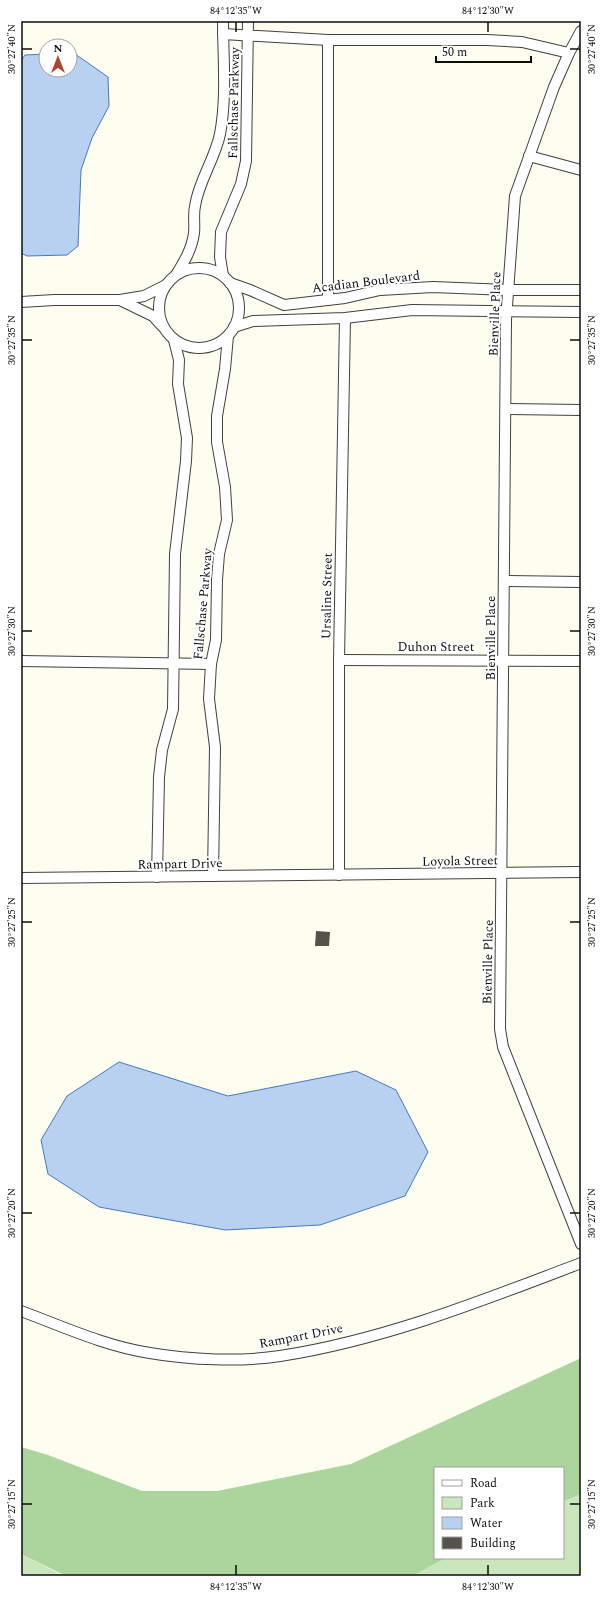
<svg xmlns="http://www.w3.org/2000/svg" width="602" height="1597" font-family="Spectral,serif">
<rect width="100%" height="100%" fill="#fefef0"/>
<!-- green -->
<g fill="#cae6bc">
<polygon points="581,1494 581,1576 412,1576 446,1558 563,1558 563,1502"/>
<polygon points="21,1554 60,1574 65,1576 21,1576"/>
</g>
<!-- forest -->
<polygon fill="#abd59c" points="581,1358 581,1494 563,1502 563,1468 435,1468 435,1558 446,1558 412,1576 66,1576 21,1554 21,1447 48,1455 142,1491 217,1491 351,1464"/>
<!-- water -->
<g fill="#b8d1f1" stroke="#4579c2">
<polygon points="46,54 46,70 70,70 70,54 75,54 108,77 109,106 92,138 81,170 78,246 67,255 27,256 21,253 21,61 25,55"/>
<polygon points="119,1062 228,1096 356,1071 396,1090 428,1152 405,1196 320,1225 225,1230 99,1207 48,1174 41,1140 67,1096"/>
</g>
<!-- building -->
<polygon fill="#55514b" points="316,931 330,932 329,946 315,946"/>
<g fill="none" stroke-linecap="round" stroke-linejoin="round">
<defs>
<g id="street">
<polyline points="581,31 569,53 554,87 515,196 506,320 500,1029 503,1047 581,1244"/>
<polyline points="223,34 328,40 487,40 522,42 569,53"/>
<polyline points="529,156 581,170"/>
<circle cx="199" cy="308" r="40"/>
<path d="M176 275C184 262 192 249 194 233 195 224 193 215 195 206 199 180 215 159 220 134 227 97 223 58 223 21"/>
<polyline points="223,276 220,257 221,232 241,184 246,161 248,21"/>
<polyline points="230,283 250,290 284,305 345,298 380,290 433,287 508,290 581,290"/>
<polyline points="120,300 153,316 162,326"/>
<polyline points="328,300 328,40"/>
<polyline points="21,302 54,300 120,300 144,296 166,285"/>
<polyline points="234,327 253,321 345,318 412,310 581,312"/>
<polyline points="506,409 581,410"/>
<polyline points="504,581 581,582"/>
<polyline points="339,660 581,661"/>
<polyline points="21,661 211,664"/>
<polyline points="339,875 339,660 345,318"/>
<polyline points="213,876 215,747 209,699 211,664 216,640 217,580 219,554 227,520 225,487 217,442 217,416 225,369 228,336"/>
<polyline points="157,877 159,777 162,750 173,709 175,554 186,461 187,438 178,384 179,360 174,340"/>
<polyline points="21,878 581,872"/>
<path d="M21 1311C64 1327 105 1346 150 1353 190 1360 241 1362 280 1356 384 1340 484 1300 581 1263"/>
</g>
</defs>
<!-- street casing -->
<use href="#street" stroke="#414141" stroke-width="12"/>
<!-- street -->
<use href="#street" stroke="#fff" stroke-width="10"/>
</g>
<!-- ticks -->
<path fill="none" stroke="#0e0e0e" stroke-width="1.5" d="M236 22V32M488 22V32M22 49H32M570 49H580M22 340H32M570 340H580M22 631H32M570 631H580M22 922H32M570 922H580M22 1213H32M570 1213H580M22 1504H32M570 1504H580M236 1565V1575M488 1565V1575"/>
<g text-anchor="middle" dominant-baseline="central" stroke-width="4" stroke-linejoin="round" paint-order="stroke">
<!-- street labels -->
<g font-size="13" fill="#0e0e0e" stroke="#fff">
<text transform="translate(234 103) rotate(-89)">Fallschase Parkway</text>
<text transform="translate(366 282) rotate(-7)">Acadian Boulevard</text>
<text transform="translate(495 314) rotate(-88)">Bienville Place</text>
<text transform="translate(327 596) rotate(-89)">Ursaline Street</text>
<text transform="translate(203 604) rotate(-85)">Fallschase Parkway</text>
<text transform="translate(491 638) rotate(-90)">Bienville Place</text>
<text x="436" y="647">Duhon Street</text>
<text transform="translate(460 861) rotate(-1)">Loyola Street</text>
<text transform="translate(180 864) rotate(-1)">Rampart Drive</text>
<text transform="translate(488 962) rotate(-89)">Bienville Place</text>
<text transform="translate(301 1336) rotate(-11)">Rampart Drive</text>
</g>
</g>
<!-- border -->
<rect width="602" height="1597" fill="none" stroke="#ffffff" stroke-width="44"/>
<!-- legend -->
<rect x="434" y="1467" width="130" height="92" fill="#ffffff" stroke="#9f9f9f"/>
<rect x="442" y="1480" width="20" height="6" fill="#ffffff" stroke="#9f9f9f"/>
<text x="470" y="1487" font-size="12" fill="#0e0e0e">Road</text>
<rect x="442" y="1497" width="20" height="12" fill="#cae6bc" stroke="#9f9f9f"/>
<text x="470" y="1507" font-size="12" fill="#0e0e0e">Park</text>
<rect x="442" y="1517" width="20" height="12" fill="#b8d1f1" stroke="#9f9f9f"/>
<text x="470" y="1527" font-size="12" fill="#0e0e0e">Water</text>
<rect x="442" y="1537" width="20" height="12" fill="#55514b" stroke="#9f9f9f"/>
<text x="470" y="1547" font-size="12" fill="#0e0e0e">Building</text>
<!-- north arrow -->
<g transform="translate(58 58)"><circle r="19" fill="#ffffff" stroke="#9f9f9f"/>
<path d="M0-3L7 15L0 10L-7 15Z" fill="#b34331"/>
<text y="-6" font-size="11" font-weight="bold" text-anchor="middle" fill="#0e0e0e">N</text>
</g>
<!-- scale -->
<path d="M436 56v6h95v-6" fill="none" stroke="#0e0e0e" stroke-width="2"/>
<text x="442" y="56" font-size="12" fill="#0e0e0e" stroke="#ffffff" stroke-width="3" paint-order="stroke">50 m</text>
<rect x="22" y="22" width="558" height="1553" fill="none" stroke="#0e0e0e" stroke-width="1.5"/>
<g font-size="10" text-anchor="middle" fill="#0e0e0e">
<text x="236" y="14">84°12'35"W</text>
<text x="488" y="14">84°12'30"W</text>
<text transform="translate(11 49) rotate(-90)" y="4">30°27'40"N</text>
<text transform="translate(591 49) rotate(-90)" y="4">30°27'40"N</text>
<text transform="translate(11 340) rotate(-90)" y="4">30°27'35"N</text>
<text transform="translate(591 340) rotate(-90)" y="4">30°27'35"N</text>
<text transform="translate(11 631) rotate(-90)" y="4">30°27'30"N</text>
<text transform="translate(591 631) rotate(-90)" y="4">30°27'30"N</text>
<text transform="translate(11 922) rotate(-90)" y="4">30°27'25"N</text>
<text transform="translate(591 922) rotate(-90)" y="4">30°27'25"N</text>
<text transform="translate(11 1213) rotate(-90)" y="4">30°27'20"N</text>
<text transform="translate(591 1213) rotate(-90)" y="4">30°27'20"N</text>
<text transform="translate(11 1504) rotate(-90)" y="4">30°27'15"N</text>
<text transform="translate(591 1504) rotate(-90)" y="4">30°27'15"N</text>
<text x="236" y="1590">84°12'35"W</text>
<text x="488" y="1590">84°12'30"W</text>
</g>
</svg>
